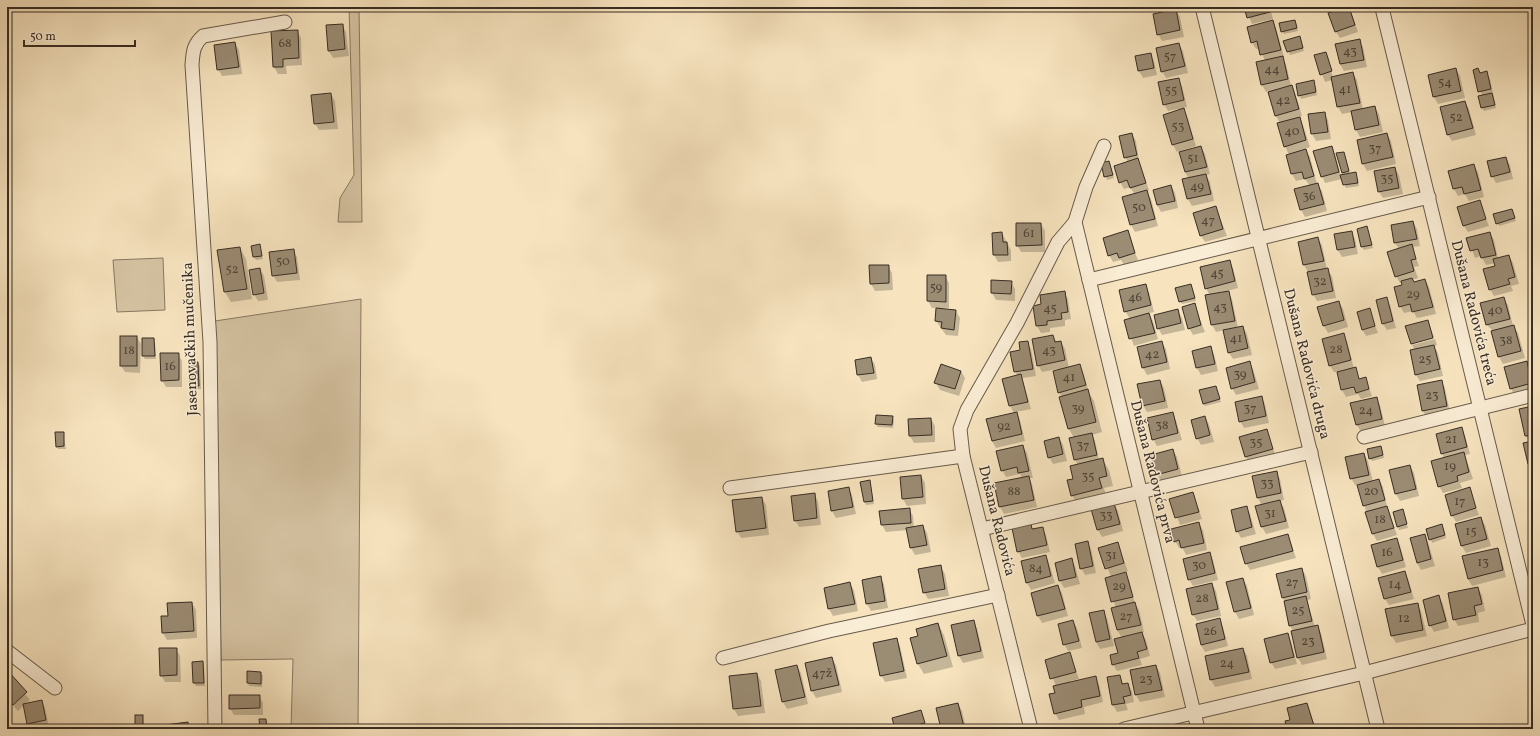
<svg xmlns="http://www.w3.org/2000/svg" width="1540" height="736" font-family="Vollkorn,serif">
<rect width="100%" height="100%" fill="#f7e4bf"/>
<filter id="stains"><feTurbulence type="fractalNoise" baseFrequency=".005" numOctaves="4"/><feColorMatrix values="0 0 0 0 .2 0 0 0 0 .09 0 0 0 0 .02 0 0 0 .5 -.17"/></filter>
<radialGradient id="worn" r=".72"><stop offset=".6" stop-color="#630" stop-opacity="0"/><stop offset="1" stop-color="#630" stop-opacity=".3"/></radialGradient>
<!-- green -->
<g fill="#d7c5a4" stroke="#887964">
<polygon points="349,7 359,7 362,222 338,222 340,198 354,175"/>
<polygon points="163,258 165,310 117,312 113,260"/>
<polygon points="361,299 358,729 291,729 293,659 221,660 215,321"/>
</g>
<!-- shadow -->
<g fill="#0003">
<polygon points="1159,7 1173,7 1173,11 1176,10 1180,17 1184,37 1162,41 1158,34 1163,13"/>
<polygon points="1245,7 1270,7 1273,19 1252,24"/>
<polygon points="1284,7 1293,7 1294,9 1286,11"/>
<polygon points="1347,7 1352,14 1358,32 1340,38 1336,32"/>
<polygon points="1295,21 1298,31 1284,34 1282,31"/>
<polygon points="1272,22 1276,28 1284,57 1282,57 1286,64 1291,86 1295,93 1302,116 1299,117 1303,125 1310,147 1305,149 1310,157 1317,184 1322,191 1327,211 1305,217 1301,210 1296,190 1310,186 1305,179 1296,181 1292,174 1287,155 1289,155 1285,146 1280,123 1276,116 1269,91 1266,92 1262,85 1257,63 1265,61 1260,48 1256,49 1252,42"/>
<polygon points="342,25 346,32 349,56 333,58 329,51"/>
<polygon points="297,31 301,38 302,65 286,66 287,74 278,74 274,67 272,32"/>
<polygon points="1299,37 1304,51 1290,55 1285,41"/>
<polygon points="1359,40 1363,47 1367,67 1344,71 1340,64 1337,45"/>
<polygon points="235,43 239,50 242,74 222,76 218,69"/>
<polygon points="1179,44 1183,51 1188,73 1166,78 1162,71"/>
<polygon points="1325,53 1329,59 1327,59 1333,77 1353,73 1357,80 1363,110 1375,107 1379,114 1383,132 1360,137 1356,130 1352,112 1342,114 1338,107 1332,80 1325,82 1315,56"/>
<polygon points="1150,54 1154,61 1157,75 1143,78 1139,71"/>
<polygon points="1456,69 1460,76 1465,98 1438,104 1434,97 1429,75"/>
<polygon points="1478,69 1480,74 1486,72 1490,79 1496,108 1484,111 1482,108 1479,97 1482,96 1474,70"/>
<polygon points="1178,79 1182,86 1187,107 1183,108 1187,116 1196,146 1181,151 1181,152 1201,147 1205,154 1210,174 1206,175 1210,182 1214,201 1192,206 1188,199 1184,180 1189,179 1185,172 1180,151 1177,152 1173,145 1164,115 1178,111 1178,109 1168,111 1164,104"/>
<polygon points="1313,82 1317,95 1301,99 1297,85"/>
<polygon points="331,94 335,101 338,129 319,130 315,123"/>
<polygon points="1465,102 1469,109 1476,135 1452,141 1448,135"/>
<polygon points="1324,113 1328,120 1331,139 1316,141 1312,134"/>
<polygon points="1132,134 1136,141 1139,162 1149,190 1146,191 1151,199 1158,226 1135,232 1131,225 1123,198 1135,195 1130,187 1124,189 1120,182 1128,162 1125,157"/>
<polygon points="1387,134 1391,141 1396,164 1367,171 1363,164"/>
<polygon points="1331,147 1335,154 1341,176 1344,175 1342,173 1345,156 1350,174 1355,173 1359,186 1346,188 1342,179 1325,183 1322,176"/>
<polygon points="1506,158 1510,165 1513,179 1496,183 1492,176"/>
<polygon points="1109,162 1114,178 1107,180 1102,164"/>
<polygon points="1474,166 1478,172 1484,197 1469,201 1465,194 1458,196 1454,189 1450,172"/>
<polygon points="1395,168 1399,175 1403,194 1383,198 1379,192"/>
<polygon points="1171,186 1175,193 1178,208 1161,212 1157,205 1154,191"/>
<polygon points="1479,201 1489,226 1468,232 1464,226"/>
<polygon points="1216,207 1227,236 1205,242 1201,236"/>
<polygon points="1512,210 1516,221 1499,226 1497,223"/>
<polygon points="1413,222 1417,229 1420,246 1412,247 1419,266 1414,267 1418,278 1412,280 1414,283 1425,280 1429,287 1436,314 1417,318 1413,311 1404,313 1400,306 1403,286 1403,282 1400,283 1396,276 1399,249 1395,243"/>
<polygon points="1041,224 1045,231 1045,252 1021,252 1017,245"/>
<polygon points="1367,227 1373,248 1364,250 1362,247"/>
<polygon points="1127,232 1138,260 1124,265 1121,260 1113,262 1109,255"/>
<polygon points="1351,232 1355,239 1358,254 1342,257 1338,250"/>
<polygon points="1002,233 1011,250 1011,261 998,262 994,255 993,234"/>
<polygon points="1490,233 1494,240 1498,259 1509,256 1513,263 1519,284 1511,286 1513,291 1494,296 1490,289 1496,266 1496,263 1486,265 1481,256 1475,258 1468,239"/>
<polygon points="1318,239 1322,245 1327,270 1332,276 1336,298 1317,301 1313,294 1308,272 1304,265 1299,243"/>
<polygon points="259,245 263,259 256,260 254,257"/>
<polygon points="240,248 246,259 252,299 231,302 225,292"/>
<polygon points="293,250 297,257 300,280 277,282 273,275"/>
<polygon points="1229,261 1233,268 1238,288 1227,291 1232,299 1238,328 1243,327 1247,334 1252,355 1233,359 1229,353 1224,330 1216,332 1212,325 1206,296 1210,296 1206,288"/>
<polygon points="888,266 892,273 893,290 875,291 871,284"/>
<polygon points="260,269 264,276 268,300 258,301 254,294"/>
<polygon points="928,276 945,276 949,283 949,308 941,308 941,310 956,311 960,318 958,336 946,335 936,321 937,308 932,308 928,301"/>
<polygon points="992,281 1011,282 1015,289 1015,301 996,300 992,293"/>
<polygon points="1145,285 1149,292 1154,312 1149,313 1153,321 1158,339 1134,346 1125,321 1130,319 1125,311"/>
<polygon points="1191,285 1196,301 1182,304 1180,301"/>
<polygon points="1064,292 1068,299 1071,319 1065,320 1065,326 1050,328 1050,332 1041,333 1037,326 1034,306 1042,305"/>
<polygon points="1386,298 1390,305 1396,328 1387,330 1383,324"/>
<polygon points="1504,298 1508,305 1513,326 1518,333 1525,358 1503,364 1499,357 1493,331 1487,325 1482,304"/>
<polygon points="1339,302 1343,309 1348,327 1328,333 1324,326"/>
<polygon points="1194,304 1205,332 1193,335 1189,328"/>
<polygon points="1369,309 1378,333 1366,336 1362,329"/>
<polygon points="1178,311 1182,318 1185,330 1162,335 1158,328"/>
<polygon points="1428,321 1434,337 1412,344 1407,327"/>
<polygon points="1343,335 1347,341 1354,369 1360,379 1365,378 1372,396 1361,399 1358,394 1346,397 1342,390 1337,372 1334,372 1330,366"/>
<polygon points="1053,336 1057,343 1061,342 1065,349 1069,368 1079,365 1083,372 1089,393 1094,401 1102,432 1092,435 1095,441 1099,460 1102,459 1109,470 1113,486 1104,488 1107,499 1078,506 1072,495 1078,465 1075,460 1070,438 1074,438 1069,429 1062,397 1059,392 1058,369 1042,372 1038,365"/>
<polygon points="137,337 141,344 140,373 125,372 121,366"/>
<polygon points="154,339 155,342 156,359 145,359 143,356"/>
<polygon points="1435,339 1437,345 1434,346 1438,353 1443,376 1420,381 1416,375 1415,350 1412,345"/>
<polygon points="1027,342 1031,349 1036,376 1022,378 1031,409 1016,412 1020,420 1025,441 996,448 992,441 987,420 1014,413 1010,406 1003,380 1017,376 1011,352 1022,350"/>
<polygon points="1162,343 1166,349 1170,369 1147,375 1143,368 1138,348"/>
<polygon points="1210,347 1214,354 1218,371 1201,375 1197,368"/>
<polygon points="178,354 182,361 182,387 166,387 162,380"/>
<polygon points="871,358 875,365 877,379 862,382 858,375 856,360"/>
<polygon points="1526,362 1533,380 1533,391 1515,395 1511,389"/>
<polygon points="198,363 200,366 201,389 192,390 191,387"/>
<polygon points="1249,363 1253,369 1259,389 1236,395 1232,388"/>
<polygon points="961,371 965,378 959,396 940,390 936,383"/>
<polygon points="1160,381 1164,388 1168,408 1147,412 1143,405"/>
<polygon points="1441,381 1445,388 1450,413 1427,418 1423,411"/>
<polygon points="1215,387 1221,402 1205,406 1203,403"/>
<polygon points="1261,397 1265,404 1269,423 1244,428 1240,421"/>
<polygon points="1376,398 1380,405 1385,426 1361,432 1357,425 1352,404"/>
<polygon points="1533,407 1533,471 1532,471 1528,464 1530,443 1526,436 1520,410"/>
<polygon points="1172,413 1176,420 1182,440 1157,446 1153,439"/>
<polygon points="892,417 894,420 893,428 878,427 876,424"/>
<polygon points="1205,417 1209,424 1214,442 1201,445 1197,438"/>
<polygon points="931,419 935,426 935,442 914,443 910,436"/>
<polygon points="1461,428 1465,435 1470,454 1465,455 1473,479 1460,483 1462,488 1443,493 1439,486 1444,458 1442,453"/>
<polygon points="1266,431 1276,456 1250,464 1246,457"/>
<polygon points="63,433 66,449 58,449 57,446"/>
<polygon points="1059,438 1063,445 1067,461 1053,464 1049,457"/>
<polygon points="1023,446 1027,453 1033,478 1029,478 1032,484 1037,507 1004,514 1000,507 1022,478 1020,474 1006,477 1002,470"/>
<polygon points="1173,450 1177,457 1182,476 1161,481 1157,474"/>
<polygon points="1382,450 1384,458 1372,461 1370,458"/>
<polygon points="1364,454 1368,461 1373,482 1379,480 1383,487 1387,507 1397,535 1377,541 1373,534 1358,485 1355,485 1351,478"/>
<polygon points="1410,466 1414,473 1419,496 1400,501 1396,494"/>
<polygon points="1276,472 1280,479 1284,500 1279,501 1284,508 1289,528 1266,534 1262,527 1262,506 1258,498"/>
<polygon points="921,476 925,483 926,504 907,506 903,499"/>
<polygon points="869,481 874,504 866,505 865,502"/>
<polygon points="848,488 852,495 856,514 836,518 832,511 829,491"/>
<polygon points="1469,489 1479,515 1456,522 1452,515"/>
<polygon points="1193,493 1202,519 1180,525 1171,500"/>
<polygon points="814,494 818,501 821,525 799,527 795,520"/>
<polygon points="762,498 766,505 769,535 741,538 737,531"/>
<polygon points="1114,504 1118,511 1123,531 1102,537 1098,530 1092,510"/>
<polygon points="1246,507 1250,514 1256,534 1241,538 1237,531"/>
<polygon points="909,509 913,516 914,528 923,526 927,533 931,552 915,555 911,548 908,530 886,532 882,525"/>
<polygon points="1402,510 1408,528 1399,530 1398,527"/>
<polygon points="1481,518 1485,525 1491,546 1466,553 1462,546 1456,525"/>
<polygon points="1199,524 1203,530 1207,550 1186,555 1182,547 1179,548 1175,541"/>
<polygon points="1030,525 1033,530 1042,528 1046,535 1050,552 1022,558 1018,551"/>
<polygon points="1442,525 1446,538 1432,543 1427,530"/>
<polygon points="1288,535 1296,558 1250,570 1246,563"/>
<polygon points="1424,535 1428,542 1435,566 1421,570 1417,563 1411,539"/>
<polygon points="1396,539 1400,546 1406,567 1382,574 1378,567"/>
<polygon points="1087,542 1091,549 1096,573 1085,575 1081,568"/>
<polygon points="1117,543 1128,571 1114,575 1115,576 1126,574 1129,580 1135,604 1139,610 1144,632 1142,633 1146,640 1150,656 1140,659 1142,665 1117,671 1113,664 1119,654 1122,638 1117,630 1113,609 1116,608 1106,579 1111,577 1100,549"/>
<polygon points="1497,549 1501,556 1506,577 1472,586 1468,579 1463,557"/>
<polygon points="1209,553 1213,560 1218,580 1193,586 1189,579"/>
<polygon points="1045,556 1049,563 1055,583 1031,590 1027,583"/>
<polygon points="1071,560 1075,566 1080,584 1064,588 1060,581 1056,563"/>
<polygon points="941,567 945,574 949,596 928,599 924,592"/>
<polygon points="1302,569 1306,576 1311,599 1307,600 1315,627 1317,626 1321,633 1327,659 1302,665 1298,658 1294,632 1290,626 1283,597"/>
<polygon points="1404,572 1408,579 1414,599 1389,605 1385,599"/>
<polygon points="880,578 884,584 888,608 871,611 867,604"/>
<polygon points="1243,579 1247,586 1254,615 1239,619 1235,612"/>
<polygon points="850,584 854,590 858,611 833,616 829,609"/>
<polygon points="1212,584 1216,591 1221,616 1197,621 1193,614"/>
<polygon points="1058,587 1062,593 1068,616 1042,623 1038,616 1032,594"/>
<polygon points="1478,588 1482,595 1485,611 1478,613 1479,622 1458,626 1454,619"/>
<polygon points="1439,597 1443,604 1449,628 1434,632 1430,625"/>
<polygon points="192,603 196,610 197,638 167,640 163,633 169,617"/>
<polygon points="1417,604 1421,611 1427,636 1396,643 1392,636"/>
<polygon points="1103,611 1107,618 1114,646 1100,649 1096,642"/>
<polygon points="1219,620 1223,627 1228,646 1205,652 1201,645"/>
<polygon points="973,621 977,628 984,658 963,663 959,656 952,626"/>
<polygon points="1073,621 1077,628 1082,648 1068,651 1064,644"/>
<polygon points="938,624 944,635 953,667 924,674 918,664 911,639 920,637"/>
<polygon points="1287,634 1291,641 1297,664 1275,669 1271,662"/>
<polygon points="896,639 900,646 907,678 885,682 881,675"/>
<polygon points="176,649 180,656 181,682 165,682 161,675"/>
<polygon points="1243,649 1247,656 1252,679 1215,687 1211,680 1206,657"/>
<polygon points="1070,654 1079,679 1070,681 1070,683 1095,677 1099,684 1103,702 1084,707 1085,714 1059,720 1055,713 1056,686 1046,661"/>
<polygon points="832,659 836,665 842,692 816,698 812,691"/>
<polygon points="203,662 204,666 205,686 196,686 194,683"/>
<polygon points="797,666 801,673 808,704 787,709 783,702"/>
<polygon points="1156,666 1160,673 1165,697 1140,702 1136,695 1131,671"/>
<polygon points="8,673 30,700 24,705 41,701 45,708 49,727 31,729 28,724 24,705 18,711 7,699"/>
<polygon points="261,673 263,676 262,687 249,686 248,683"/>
<polygon points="757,674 761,681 765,713 738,716 734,709"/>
<polygon points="1120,676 1124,685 1128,684 1132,691 1134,702 1126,704 1128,710 1117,712 1113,705 1108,678"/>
<polygon points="259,696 263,703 263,715 234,715 230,708"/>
<polygon points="958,704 962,711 966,729 942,729 937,709"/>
<polygon points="1307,704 1316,729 1288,729 1291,720"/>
<polygon points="921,711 927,729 896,729"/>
<polygon points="143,716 144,729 137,729 136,727"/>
<polygon points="1245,727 1246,729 1236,729"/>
</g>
<!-- building -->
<g fill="#9b8c74" stroke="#382d23">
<polygon points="1244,7 1268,7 1270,12 1247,18"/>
<polygon points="1344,7 1349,7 1355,25 1335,32 1328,13"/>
<polygon points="1176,9 1180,30 1157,35 1153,14"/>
<polygon points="1273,20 1281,50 1260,55 1257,41 1251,43 1247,27"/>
<polygon points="1295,20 1297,28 1281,32 1279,23"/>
<polygon points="343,24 345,49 328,51 326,25"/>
<polygon points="298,30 299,58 283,59 283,67 273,67 271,31"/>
<polygon points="1300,36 1303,48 1287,52 1283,41"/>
<polygon points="1360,39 1364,60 1340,64 1335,44"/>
<polygon points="235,42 239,67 217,70 214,45"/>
<polygon points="1179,43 1185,66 1161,72 1156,48"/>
<polygon points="1326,52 1332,71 1320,75 1314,55"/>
<polygon points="1151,53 1154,68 1138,71 1135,56"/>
<polygon points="1283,56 1288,79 1261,85 1256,62"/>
<polygon points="1456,68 1461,91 1433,97 1428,75"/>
<polygon points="1478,68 1480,73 1487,71 1491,89 1478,92 1473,70"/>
<polygon points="1353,72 1360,103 1337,107 1331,77"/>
<polygon points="1179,78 1184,100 1163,105 1158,82"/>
<polygon points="1314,80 1316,92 1298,96 1296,84"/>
<polygon points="1292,85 1299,109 1275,116 1268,92"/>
<polygon points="331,93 334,122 314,124 311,95"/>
<polygon points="1492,93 1495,105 1481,108 1478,96"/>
<polygon points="1465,101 1473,128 1447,135 1440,107"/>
<polygon points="1375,106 1379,125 1355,130 1351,111"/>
<polygon points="1184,108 1193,139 1172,145 1163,115"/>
<polygon points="1325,112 1328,132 1311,134 1308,114"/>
<polygon points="1300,117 1306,140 1284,147 1277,123"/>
<polygon points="1132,133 1137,155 1124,158 1119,136"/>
<polygon points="1387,133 1393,157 1362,164 1357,140"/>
<polygon points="1201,146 1207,167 1185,172 1179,152"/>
<polygon points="1332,146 1339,172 1321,177 1313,151"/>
<polygon points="1306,149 1314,176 1304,179 1302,172 1291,174 1286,155"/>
<polygon points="1344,152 1349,171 1342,173 1336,153"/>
<polygon points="1506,157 1510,172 1491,177 1487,161"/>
<polygon points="1138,158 1146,183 1130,188 1127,180 1119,183 1114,166"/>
<polygon points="1109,161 1113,175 1104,177 1101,163"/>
<polygon points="1474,164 1481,190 1464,194 1462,187 1453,189 1448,171"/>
<polygon points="1395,167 1399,188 1378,192 1374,171"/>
<polygon points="1356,172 1358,183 1343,185 1340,175"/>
<polygon points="1206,174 1211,194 1187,199 1182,179"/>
<polygon points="1318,183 1324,204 1300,210 1294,189"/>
<polygon points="1171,185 1175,201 1157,205 1153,190"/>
<polygon points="1147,190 1155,219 1130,225 1122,197"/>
<polygon points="1480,200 1486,219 1463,226 1457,207"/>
<polygon points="1216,206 1223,229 1200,236 1193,213"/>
<polygon points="1512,209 1515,218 1496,224 1493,214"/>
<polygon points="1413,221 1417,239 1394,243 1391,225"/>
<polygon points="1016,223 1041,223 1042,245 1016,246"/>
<polygon points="1367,226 1372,245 1361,247 1357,229"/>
<polygon points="1128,230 1135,253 1119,258 1117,253 1108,256 1103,238"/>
<polygon points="1352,231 1355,247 1337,250 1334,234"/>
<polygon points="1002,232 1003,242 1007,242 1008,255 993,255 992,233"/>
<polygon points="1490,232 1496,255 1481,258 1478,249 1470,251 1466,238"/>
<polygon points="1318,237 1324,261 1303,265 1298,242"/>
<polygon points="260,244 262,256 253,257 251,246"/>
<polygon points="1412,244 1416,259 1411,260 1414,271 1395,277 1387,252"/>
<polygon points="240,247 247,289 224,292 217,250"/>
<polygon points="294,249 297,273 272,276 269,252"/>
<polygon points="1509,255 1515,277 1508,279 1510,284 1489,290 1483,269 1495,266 1493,259"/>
<polygon points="1230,260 1235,281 1205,289 1200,267"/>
<polygon points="869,265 889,265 889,283 870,284"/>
<polygon points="260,268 264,293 253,295 249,270"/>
<polygon points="1328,268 1333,291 1312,295 1307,272"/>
<polygon points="927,275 946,275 946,302 927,301"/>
<polygon points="1412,278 1414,282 1425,279 1433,307 1412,312 1410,304 1399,307 1394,287 1402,285 1401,281"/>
<polygon points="991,280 1012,281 1011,294 991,293"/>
<polygon points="1146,284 1151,305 1124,312 1119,290"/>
<polygon points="1191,284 1195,298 1179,302 1175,288"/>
<polygon points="1065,291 1068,312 1061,313 1062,319 1047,321 1047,325 1036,326 1033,306 1041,304 1040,295"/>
<polygon points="1229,291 1235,321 1211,325 1205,295"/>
<polygon points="1387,297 1393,321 1382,324 1376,300"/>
<polygon points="1504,297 1510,319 1486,325 1480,303"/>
<polygon points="1339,301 1344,320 1323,326 1317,307"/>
<polygon points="1195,303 1201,325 1188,329 1182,307"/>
<polygon points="936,308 956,310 954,330 941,328 942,322 935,321"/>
<polygon points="1370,308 1375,326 1362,330 1357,312"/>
<polygon points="1178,309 1181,323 1157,329 1154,315"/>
<polygon points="1149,313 1155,333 1129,339 1124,320"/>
<polygon points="1428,320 1433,338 1411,344 1405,326"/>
<polygon points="1514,325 1521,351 1498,357 1491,331"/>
<polygon points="1243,326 1248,348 1228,353 1223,330"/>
<polygon points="1344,333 1351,360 1329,366 1322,339"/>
<polygon points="1053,335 1055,342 1061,341 1065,360 1037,366 1032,339"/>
<rect x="120" y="336" width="17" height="30"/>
<polygon points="142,338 154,338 155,356 142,356"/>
<polygon points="1028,341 1033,369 1014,372 1010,352 1020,350 1019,342"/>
<polygon points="1162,341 1167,362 1142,368 1137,347"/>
<polygon points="1434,345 1440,369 1415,375 1410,350"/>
<polygon points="1211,346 1215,364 1196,368 1192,351"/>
<polygon points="160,353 179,353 179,380 161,381"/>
<polygon points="871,357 874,373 857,375 855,360"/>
<polygon points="1250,361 1255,382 1231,389 1226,368"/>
<polygon points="1527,361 1532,383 1510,389 1504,367"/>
<polygon points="189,362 198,362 199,386 190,387"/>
<polygon points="941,364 961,371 955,389 934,383"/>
<polygon points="1080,364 1086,385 1058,393 1053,371"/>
<polygon points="1356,367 1359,379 1366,377 1369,389 1356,393 1354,387 1341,390 1337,372"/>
<polygon points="1021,374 1028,402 1009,406 1002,379"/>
<polygon points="1160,380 1165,401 1142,406 1137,384"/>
<polygon points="1442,380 1447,406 1422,411 1417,385"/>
<polygon points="1216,386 1220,399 1203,404 1199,390"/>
<polygon points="1088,389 1096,422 1068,429 1059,397"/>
<polygon points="1262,396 1266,416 1239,422 1235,402"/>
<polygon points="1377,397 1382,419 1356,425 1350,403"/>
<polygon points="1533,406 1533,435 1525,436 1519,409"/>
<polygon points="1017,412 1022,434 992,441 986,419"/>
<polygon points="1173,412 1178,433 1152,440 1147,418"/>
<polygon points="876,415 893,416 892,425 875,424"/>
<polygon points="1205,416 1210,435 1196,439 1191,420"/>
<polygon points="931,418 932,435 909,436 908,419"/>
<polygon points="1462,427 1467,447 1441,454 1436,434"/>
<polygon points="1267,429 1273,449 1245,457 1239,437"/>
<polygon points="55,432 64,432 64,446 56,447"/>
<polygon points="1092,433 1097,455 1074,460 1069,438"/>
<polygon points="1059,437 1063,454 1048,458 1044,441"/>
<polygon points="1533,441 1533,463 1528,464 1523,443"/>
<polygon points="1023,445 1029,471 1018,473 1017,467 1001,471 996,451"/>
<polygon points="1381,446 1383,455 1369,459 1367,449"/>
<polygon points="1173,449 1178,469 1156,475 1151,455"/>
<polygon points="1464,452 1469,472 1457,476 1458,481 1438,487 1431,461"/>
<polygon points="1364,453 1369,475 1350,479 1345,457"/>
<polygon points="1103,458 1107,476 1099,478 1102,488 1071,496 1067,480 1073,479 1070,466"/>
<polygon points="1410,465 1416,489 1395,494 1389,470"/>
<polygon points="1277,471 1281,493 1257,498 1252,476"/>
<polygon points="921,475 923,497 902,499 900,477"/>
<polygon points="1029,476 1034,500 999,507 994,483"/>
<polygon points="1533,476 1533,493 1529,477"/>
<polygon points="1379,479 1385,500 1363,506 1357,485"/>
<polygon points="870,480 873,501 864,502 860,482"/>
<polygon points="849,487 853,507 831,511 828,491"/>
<polygon points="1470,487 1476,508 1451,516 1445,495"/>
<polygon points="1193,492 1199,512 1175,518 1169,499"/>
<polygon points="815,493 817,518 794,521 791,496"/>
<polygon points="762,497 766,528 736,532 732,500"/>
<polygon points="1280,500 1286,521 1261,527 1255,506"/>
<polygon points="1114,503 1120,524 1097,530 1091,509"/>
<polygon points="1247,506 1252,527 1236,532 1231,510"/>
<polygon points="1387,506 1394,528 1372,534 1365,512"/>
<polygon points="910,508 911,523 881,525 879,511"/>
<polygon points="1403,509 1407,524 1397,527 1393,512"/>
<polygon points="1481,517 1487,539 1461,546 1455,524"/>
<polygon points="1199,522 1204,543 1181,548 1179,540 1174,542 1171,529"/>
<polygon points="1031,524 1032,529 1043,527 1047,545 1017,552 1012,528"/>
<polygon points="1442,524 1445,535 1429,540 1426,529"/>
<polygon points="923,525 927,545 910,548 906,528"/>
<polygon points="1288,534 1293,551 1245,564 1240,547"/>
<polygon points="1425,534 1431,559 1417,563 1410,538"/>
<polygon points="1397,538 1403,560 1377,567 1371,545"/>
<polygon points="1088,541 1093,566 1080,569 1075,544"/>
<polygon points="1118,542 1124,563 1105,569 1098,548"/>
<polygon points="1498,548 1503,570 1468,579 1462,556"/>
<polygon points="1210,552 1215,573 1188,580 1183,559"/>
<polygon points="1046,555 1051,576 1026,583 1021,561"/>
<polygon points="1072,558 1076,577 1059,581 1055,563"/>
<polygon points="941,565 945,589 923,593 918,569"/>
<polygon points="1302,568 1307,592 1282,598 1276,574"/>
<polygon points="1405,571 1411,592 1384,599 1378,578"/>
<polygon points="1126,572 1133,597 1111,602 1105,578"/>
<polygon points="881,576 885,601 866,604 862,580"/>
<polygon points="1243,578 1251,608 1234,612 1226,582"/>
<polygon points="850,582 855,604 828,609 824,588"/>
<polygon points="1212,583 1218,609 1192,615 1186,589"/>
<polygon points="1058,585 1065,609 1037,616 1031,593"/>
<polygon points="1478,587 1482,604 1474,606 1476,615 1453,620 1448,593"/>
<polygon points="1439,595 1446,621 1429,626 1423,600"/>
<polygon points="1306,596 1312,621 1289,626 1284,601"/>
<polygon points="192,602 194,631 162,633 161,616 168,616 167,603"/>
<polygon points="1135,602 1141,625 1117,630 1111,608"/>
<polygon points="1418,603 1423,630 1391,636 1385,609"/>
<polygon points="1104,610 1110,639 1096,642 1089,613"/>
<polygon points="1220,618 1225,639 1201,645 1196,624"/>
<polygon points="974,620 981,651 958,656 951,625"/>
<polygon points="1073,620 1079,641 1063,645 1058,624"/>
<polygon points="938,623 947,656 917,664 910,638 918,636 916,629"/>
<polygon points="1318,625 1324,652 1297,658 1291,631"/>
<polygon points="1142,632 1147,649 1137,652 1139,658 1112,665 1110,655 1118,653 1114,639"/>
<polygon points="1288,633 1294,657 1270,663 1264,639"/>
<polygon points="897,638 904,671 880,676 873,643"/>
<polygon points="159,648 177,648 177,675 160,676"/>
<polygon points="1243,648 1249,672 1210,680 1205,656"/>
<polygon points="1070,652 1076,672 1050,679 1045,660"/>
<polygon points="832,657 839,685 811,691 805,663"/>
<polygon points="203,661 204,683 193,683 192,662"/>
<polygon points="797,665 805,697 782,702 775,670"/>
<polygon points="1156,665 1162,690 1135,695 1130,670"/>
<polygon points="8,671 27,692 13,705 7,698"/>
<polygon points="247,671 261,672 261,684 247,683"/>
<polygon points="757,673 761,706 733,709 729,676"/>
<polygon points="1120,675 1122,684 1128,683 1131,695 1123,697 1125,703 1112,705 1107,677"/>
<polygon points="1096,676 1100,696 1081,700 1082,707 1054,714 1049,694 1055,693 1053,686"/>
<polygon points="229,695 260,695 260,708 229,709"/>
<polygon points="42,700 46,720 27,724 23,704"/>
<polygon points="958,703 964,727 941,729 936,708"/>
<polygon points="1307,703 1315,729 1287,729 1285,721 1290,720 1287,708"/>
<polygon points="921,710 925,723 917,725 918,729 895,729 892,718"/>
<rect x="135" y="715" width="8" height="12"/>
<polygon points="259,719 266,719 267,729 260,729"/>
<polygon points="188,722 189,729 166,729 165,725"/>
</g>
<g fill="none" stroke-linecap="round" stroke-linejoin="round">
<defs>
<g id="street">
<polyline points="1202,7 1378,729"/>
<polyline points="1382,8 1533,625"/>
<polyline points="1075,222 1198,729"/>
<polyline points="1089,280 1429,197"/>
<polyline points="1364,437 1533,395"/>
<polyline points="730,488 963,456"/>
<polyline points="982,529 1311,452"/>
<polyline points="7,651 55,688"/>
<polyline points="723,658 829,631 998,595"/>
<path d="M215 729 210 342 192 65C193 52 193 45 203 36L285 22"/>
<polyline points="1031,729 963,456 960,429 967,410 1017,323 1058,242 1075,222 1086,187 1104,146"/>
<polyline points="1124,729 1364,673 1533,629"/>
</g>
</defs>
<!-- street casing -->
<use href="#street" stroke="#685b4a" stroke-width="15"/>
<!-- street -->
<use href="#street" stroke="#faedd5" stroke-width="13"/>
</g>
<g text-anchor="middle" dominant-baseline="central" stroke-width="3" stroke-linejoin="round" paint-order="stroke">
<!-- number labels -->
<g font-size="13" fill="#514537">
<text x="285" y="44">68</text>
<text x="1350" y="52">43</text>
<text x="1170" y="57">57</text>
<text x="1272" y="70">44</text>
<text x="1445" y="83">54</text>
<text x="1345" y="90">41</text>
<text x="1171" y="91">55</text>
<text x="1283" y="101">42</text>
<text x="1456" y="118">52</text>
<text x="1178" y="127">53</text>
<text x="1292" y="132">40</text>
<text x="1375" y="149">37</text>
<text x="1193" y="159">51</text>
<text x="1387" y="179">35</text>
<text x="1197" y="187">49</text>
<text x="1309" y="197">36</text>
<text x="1139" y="208">50</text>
<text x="1208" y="221">47</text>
<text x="1029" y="234">61</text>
<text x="283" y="262">50</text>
<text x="232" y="270">52</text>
<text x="1217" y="274">45</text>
<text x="1320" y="282">32</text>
<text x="936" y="288">59</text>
<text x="1413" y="295">29</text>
<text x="1135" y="298">46</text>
<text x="1220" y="308">43</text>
<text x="1050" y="309">45</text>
<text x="1495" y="311">40</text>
<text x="1236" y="339">41</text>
<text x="1506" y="341">38</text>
<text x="1336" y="350">28</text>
<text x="129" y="351">18</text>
<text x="1049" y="351">43</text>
<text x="1152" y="355">42</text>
<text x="1425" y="360">25</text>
<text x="170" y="367">16</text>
<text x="1240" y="375">39</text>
<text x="1069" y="378">41</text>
<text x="1432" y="396">23</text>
<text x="1078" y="409">39</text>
<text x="1250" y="409">37</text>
<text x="1366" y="411">24</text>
<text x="1162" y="426">38</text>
<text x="1004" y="427">92</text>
<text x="1451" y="440">21</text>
<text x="1256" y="443">35</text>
<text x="1083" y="446">37</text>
<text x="1450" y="467">19</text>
<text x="1088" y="477">35</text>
<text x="1267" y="484">33</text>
<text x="1014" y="492">88</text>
<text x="1371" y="492">20</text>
<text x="1460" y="502">17</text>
<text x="1270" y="514">31</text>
<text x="1106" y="516">33</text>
<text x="1380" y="520">18</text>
<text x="1471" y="532">15</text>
<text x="1387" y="553">16</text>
<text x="1111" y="556">31</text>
<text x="1483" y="563">13</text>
<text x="1199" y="566">30</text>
<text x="1036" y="569">84</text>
<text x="1292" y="583">27</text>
<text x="1395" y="585">14</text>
<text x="1119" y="587">29</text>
<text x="1202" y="599">28</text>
<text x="1298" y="611">25</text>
<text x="1126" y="617">27</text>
<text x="1404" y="619">12</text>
<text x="1210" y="632">26</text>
<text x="1308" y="642">23</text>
<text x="1227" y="664">24</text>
<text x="822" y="674">47ž</text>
<text x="1146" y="680">23</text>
</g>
<!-- street labels -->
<g font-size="15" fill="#382d23" stroke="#faedd5">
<text transform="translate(1473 313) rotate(76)">Dušana Radovića treća</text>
<text transform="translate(191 339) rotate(-92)">Jasenovačkih mučenika</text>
<text transform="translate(1306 364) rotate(76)">Dušana Radovića druga</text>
<text transform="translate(1152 472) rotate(76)">Dušana Radovića prva</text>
<text transform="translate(996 521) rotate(76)">Dušana Radovića</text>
</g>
</g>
<!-- margin -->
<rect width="1540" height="736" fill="none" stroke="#f7e4bf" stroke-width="24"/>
<rect x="8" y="8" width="1524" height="720" fill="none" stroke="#382d23" stroke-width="2"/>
<rect x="12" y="12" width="1516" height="712" fill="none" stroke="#382d23"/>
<!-- scale -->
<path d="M24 40v6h111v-6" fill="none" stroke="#382d23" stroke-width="2"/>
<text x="30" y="40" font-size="12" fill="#382d23" stroke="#faedd5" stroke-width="3" paint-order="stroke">50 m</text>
<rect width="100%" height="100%" filter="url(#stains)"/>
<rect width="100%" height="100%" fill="url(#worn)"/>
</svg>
